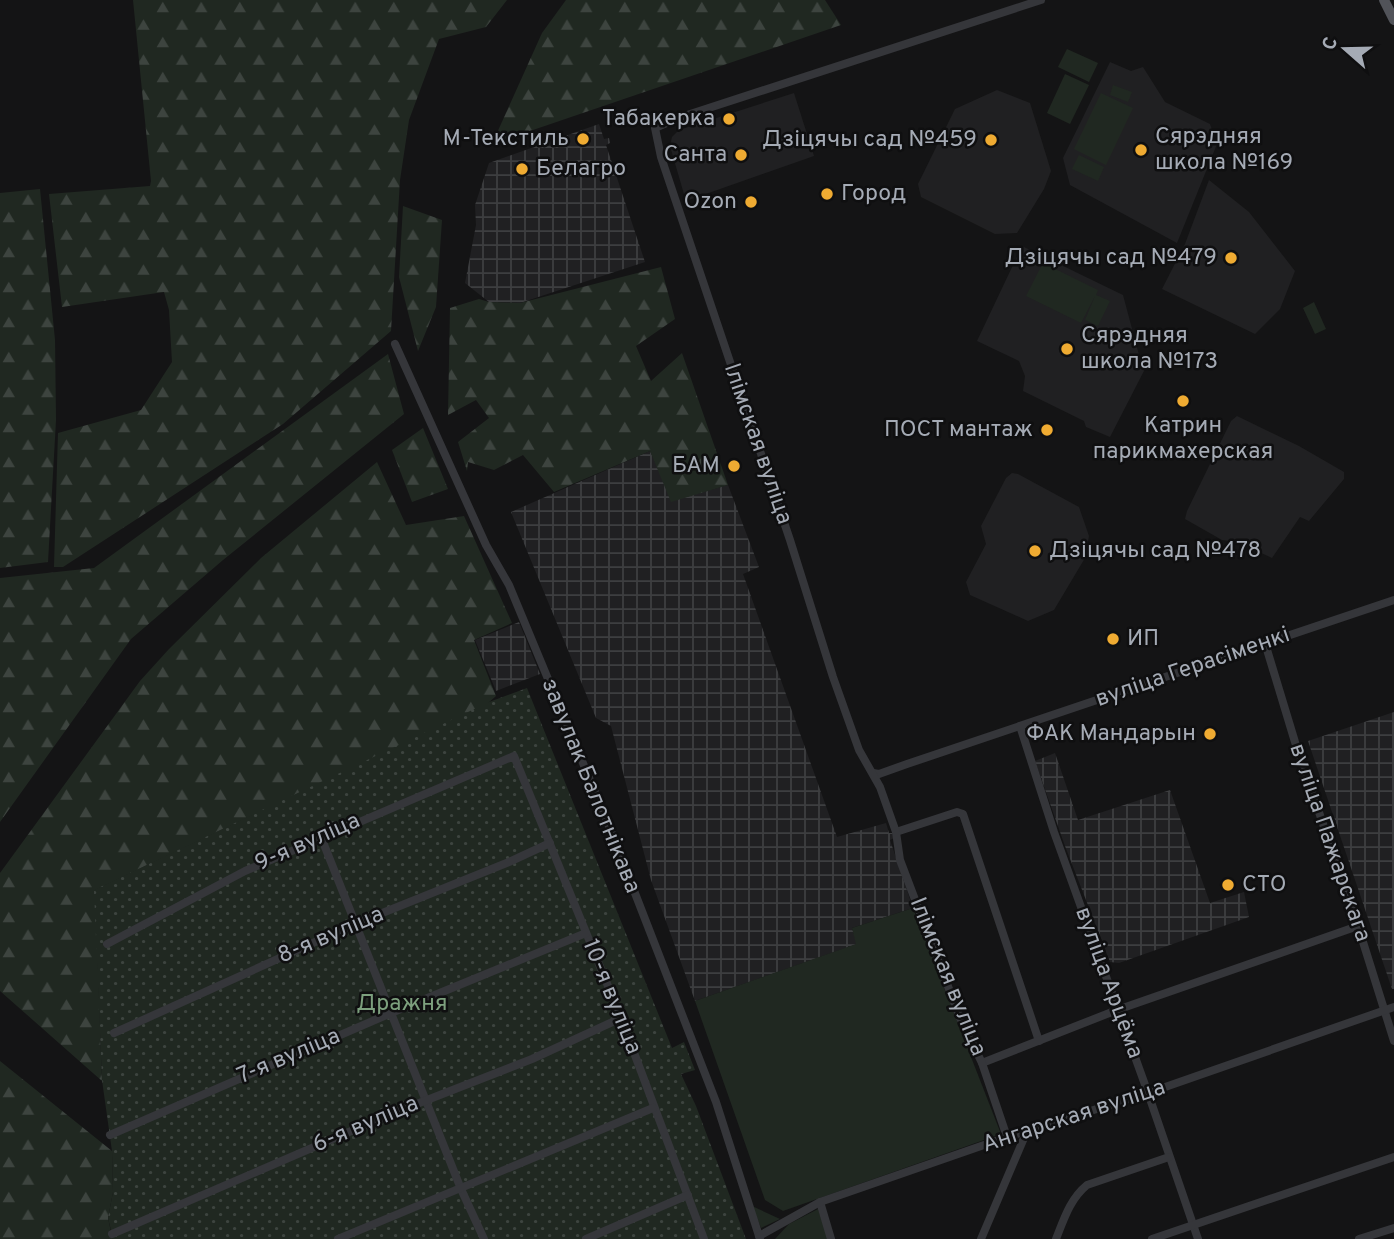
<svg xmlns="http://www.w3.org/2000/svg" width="1394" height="1239" font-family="Overpass,sans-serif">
<defs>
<pattern id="industrial-grid" width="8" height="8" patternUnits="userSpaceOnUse" patternTransform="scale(1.75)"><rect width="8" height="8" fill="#202022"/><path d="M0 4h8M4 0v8" fill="none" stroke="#3d3e40"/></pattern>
<pattern id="forest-firs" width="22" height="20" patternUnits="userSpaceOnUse" patternTransform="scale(1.75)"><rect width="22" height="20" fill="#202821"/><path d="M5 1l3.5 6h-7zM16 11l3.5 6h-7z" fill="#3d443f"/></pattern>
<pattern id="garden-dots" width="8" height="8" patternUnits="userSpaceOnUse" patternTransform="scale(1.75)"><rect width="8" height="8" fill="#202821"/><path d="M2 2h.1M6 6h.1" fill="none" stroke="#3d443f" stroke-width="1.8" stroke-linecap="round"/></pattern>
</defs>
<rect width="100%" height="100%" fill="#141415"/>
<!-- built -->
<g fill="#202022">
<polygon points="1110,62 1131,71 1143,67 1165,102 1210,124 1217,144 1177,243 1070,185 1063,158"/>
<polygon points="997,90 1030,103 1051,171 1044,189 1017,233 995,234 921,197 918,184 955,109"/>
<polygon points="794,93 814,156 686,201 670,146 672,137 679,130"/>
<polygon points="1209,180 1249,212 1295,271 1280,309 1255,334 1162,289 1185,244"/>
<polygon points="1022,246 1123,295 1142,366 1146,367 1110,437 1086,427 1084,421 1023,391 1025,376 1019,361 977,341"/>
<polygon points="1237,416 1299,446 1344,472 1344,479 1309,521 1300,517 1272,558 1238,542 1222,540 1185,519 1187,511 1231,421"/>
<polygon points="1012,473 1018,474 1079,507 1089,536 1085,558 1054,610 1028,621 970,595 966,582 986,544 981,526 1006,478"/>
</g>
<!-- industrial -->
<g fill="url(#industrial-grid)">
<polygon points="599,124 604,139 609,138 610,143 606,145 645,262 520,303 489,302 465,283 476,225 475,205 489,163"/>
<polygon points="650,451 672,501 728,485 759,567 743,574 837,837 886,823 889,833 892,833 894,838 890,840 913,908 852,928 857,944 695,1001 651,880 611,726 596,718 511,512"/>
<polygon points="519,622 540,674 496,691 475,640"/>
<polygon points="1394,712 1394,989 1392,989 1308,741"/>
<polygon points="1055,753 1078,820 1170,790 1210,903 1244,892 1249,917 1119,963 1110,962 1065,846 1035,761"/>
</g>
<!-- grass -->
<g fill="#202821">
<polygon points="1067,49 1098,63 1089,82 1058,67"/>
<polygon points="1065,74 1089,85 1070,124 1047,113"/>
<polygon points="1113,85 1132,92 1128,102 1110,95"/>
<polygon points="1101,93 1133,108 1106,165 1074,149"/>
<polygon points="1079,155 1104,167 1098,181 1072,169"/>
<polygon points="1043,263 1098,290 1096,295 1110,301 1098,326 1085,320 1095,296 1081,323 1026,296"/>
<polygon points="1314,302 1326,329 1315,334 1303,308"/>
<polygon points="913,908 1001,1134 783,1211 765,1200 695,1001 856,944 852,928"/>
<polygon points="752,1206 780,1219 761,1228"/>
<polygon points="818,1209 828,1239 775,1239 789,1224"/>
</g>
<!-- forest -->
<g fill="url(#forest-firs)">
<polygon points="133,0 507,0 486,27 439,39 409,120 400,180 391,331 283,424 63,567 54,567 58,433 141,410 172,362 169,310 164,292 62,307 49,194 150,186 151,181"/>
<polygon points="566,0 825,0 841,25 492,144 542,33"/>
<polygon points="40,189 55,340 56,420 48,562 0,568 0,193"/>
<polygon points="403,206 442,220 436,307 418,351 399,277"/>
<polygon points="661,267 675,319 636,346 651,381 682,353 728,485 671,502 650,451 554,492 523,455 494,470 468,462 467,471 458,442 489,418 476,400 448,415 450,308 479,299 489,302 520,303"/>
<polygon points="388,354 404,414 223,560 131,639 0,822 0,578 94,568"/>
<polygon points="423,428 448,489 412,502 392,450"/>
<polygon points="377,462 406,525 464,516 512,623 474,640 496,696 487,704 95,890 102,1081 0,991 0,873 140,681 169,649 261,558"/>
<polygon points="0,1061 112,1151 113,1192 108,1218 112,1237 108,1239 0,1239"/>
</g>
<!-- garden -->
<polygon fill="url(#garden-dots)" points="527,688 672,1048 684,1042 695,1070 681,1074 696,1106 746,1239 108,1239 112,1234 108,1218 113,1192 112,1151 102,1080 94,890 489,702"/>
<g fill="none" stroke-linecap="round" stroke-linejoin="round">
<!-- minor -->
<g stroke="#35363a" stroke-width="8">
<polyline points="395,344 486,545 509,585 607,821 716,1102 760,1239"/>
<polyline points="1265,643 1295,742 1358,926 1394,1041"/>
<polyline points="1020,726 1054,832 1148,1093 1198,1239"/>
<polyline points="873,773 879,774 907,764 1394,600"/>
<polyline points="896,832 957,812 963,814 1039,1041"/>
<polyline points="321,837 461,1189 484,1239"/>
<polyline points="107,944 245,871 514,756 621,1018 704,1239"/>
<polyline points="114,1033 355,924 509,862 550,843"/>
<polyline points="982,1063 1117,1010 1358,926"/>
<polyline points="110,1135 391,1013 586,933"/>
<polyline points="1007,1137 982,1063 960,1018 900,860 896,832 880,787 859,750 833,677 790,540 661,157 655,128 678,118 1041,0"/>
<polyline points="820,1202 831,1239"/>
<polyline points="112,1234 386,1116 532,1059 621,1018"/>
<polyline points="759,1236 820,1202 1007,1137 1148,1093 1394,1007"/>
<polyline points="338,1239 653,1108"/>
<polyline points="586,1239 688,1195"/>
<polyline points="981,1239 1027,1131"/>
<path d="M1056 1239C1064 1219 1070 1199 1087 1185L1169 1157"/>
<polyline points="1152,1239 1394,1157"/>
<polyline points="1359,1239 1394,1228"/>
</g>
<!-- major -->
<polyline stroke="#515359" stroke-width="10" points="1384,0 1394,20"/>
</g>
<!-- markers -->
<g fill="#efab32" stroke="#0f0f10" stroke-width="2.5">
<circle cx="729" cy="119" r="7"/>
<circle cx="583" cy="139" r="7"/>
<circle cx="991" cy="140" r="7"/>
<circle cx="1141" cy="150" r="7"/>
<circle cx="741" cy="155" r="7"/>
<circle cx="522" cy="169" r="7"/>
<circle cx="827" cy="194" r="7"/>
<circle cx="751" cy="202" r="7"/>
<circle cx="1231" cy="258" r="7"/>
<circle cx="1067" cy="349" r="7"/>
<circle cx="1183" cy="401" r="7"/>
<circle cx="1047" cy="430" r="7"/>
<circle cx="734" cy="466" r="7"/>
<circle cx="1035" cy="551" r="7"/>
<circle cx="1113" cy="639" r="7"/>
<circle cx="1210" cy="734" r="7"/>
<circle cx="1228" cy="885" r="7"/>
</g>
<g text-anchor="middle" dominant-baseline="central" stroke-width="5" stroke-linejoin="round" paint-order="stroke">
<!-- poi labels -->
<g font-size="23" fill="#a5abb5" stroke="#0f0f10" text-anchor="end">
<text x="715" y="119">Табакерка</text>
<text x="1155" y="137" text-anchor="start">Сярэдняя<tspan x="1155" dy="26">школа №169</tspan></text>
<text x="569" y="139">М-Текстиль</text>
<text x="977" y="140">Дзіцячы сад №459</text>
<text x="727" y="155">Санта</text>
<text x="536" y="169" text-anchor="start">Белагро</text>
<text x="841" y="194" text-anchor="start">Город</text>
<text x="737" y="202">Ozon</text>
<text x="1217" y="258">Дзіцячы сад №479</text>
<text x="1081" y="336" text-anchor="start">Сярэдняя<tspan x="1081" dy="26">школа №173</tspan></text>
<text x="1183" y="426" text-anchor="middle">Катрин<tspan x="1183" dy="26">парикмахерская</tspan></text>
<text x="1033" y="430">ПОСТ мантаж</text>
<text x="720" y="466">БАМ</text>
<text x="1049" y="551" text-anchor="start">Дзіцячы сад №478</text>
<text x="1127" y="639" text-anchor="start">ИП</text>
<text x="1196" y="734">ФАК Мандарын</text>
<text x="1242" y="885" text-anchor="start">СТО</text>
</g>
<!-- street labels -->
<g font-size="23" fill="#a5abb5" stroke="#0f0f10">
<text transform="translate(757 444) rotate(71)">Ілімская вуліца</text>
<text transform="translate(1193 668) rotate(-19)">вуліца Герасіменкі</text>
<text transform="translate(590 786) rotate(68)">завулак Балотнікава</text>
<text transform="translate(308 843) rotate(-24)">9-я вуліца</text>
<text transform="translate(1329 843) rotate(71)">вуліца Пажарскага</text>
<text transform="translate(331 936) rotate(-23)">8-я вуліца</text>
<text transform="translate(947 977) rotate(68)">Ілімская вуліца</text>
<text transform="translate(1108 983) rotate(70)">вуліца Арцёма</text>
<text transform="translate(611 997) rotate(68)">10-я вуліца</text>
<text transform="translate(289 1057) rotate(-23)">7-я вуліца</text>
<text transform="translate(1074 1117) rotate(-18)">Ангарская вуліца</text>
<text transform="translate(366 1125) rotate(-23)">6-я вуліца</text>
</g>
<!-- park labels -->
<g font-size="23" fill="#7da07e" stroke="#0f0f10">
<text x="402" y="1004">Дражня</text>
</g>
</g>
<!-- north arrow -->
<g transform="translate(1345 49) rotate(290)" stroke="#0f0f10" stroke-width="5" paint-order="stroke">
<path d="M0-5L12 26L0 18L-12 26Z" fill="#a5abb5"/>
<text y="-10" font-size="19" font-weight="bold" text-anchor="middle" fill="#a5abb5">С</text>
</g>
</svg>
